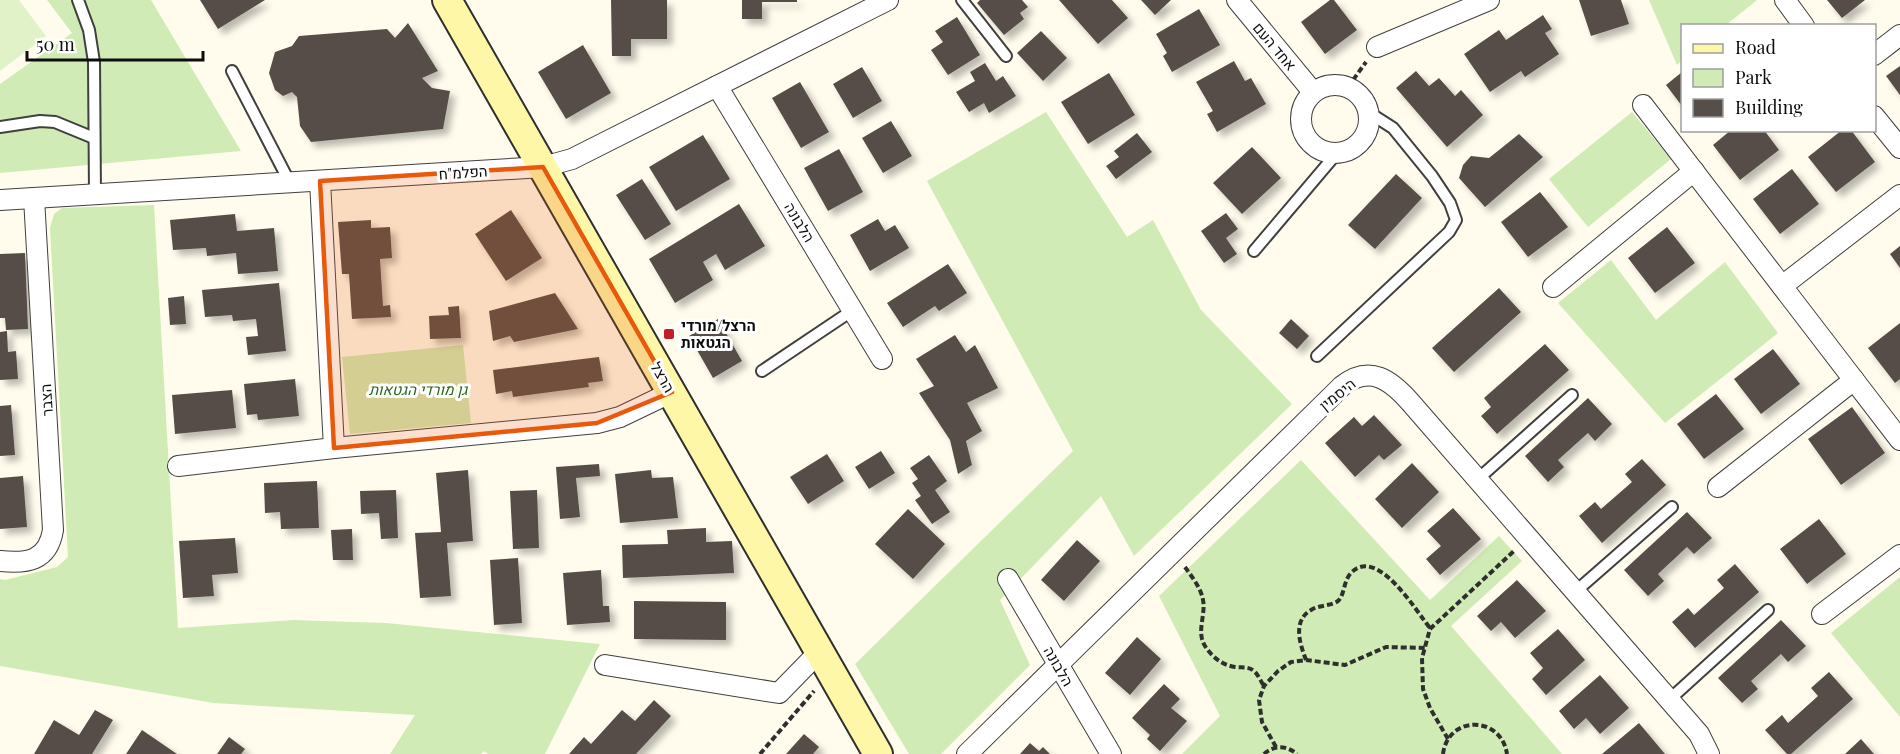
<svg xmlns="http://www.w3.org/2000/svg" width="1900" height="754" font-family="'Playfair Display',Heebo,serif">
<defs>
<filter id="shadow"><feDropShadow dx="5.5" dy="5.5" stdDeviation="3" flood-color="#0004"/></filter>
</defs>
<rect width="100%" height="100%" fill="#fffced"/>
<!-- green -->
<g fill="#d0ebb5">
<polygon points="47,0 151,0 241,151 0,173 0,84 72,33"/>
<polygon points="1649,0 1757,0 1726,25 1682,26 1682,60 1677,65"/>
<polygon points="1046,112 1127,237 1153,220 1201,310 1292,404 1134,556 1101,496 1000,600 1030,665 941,754 909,754 855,664 1073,451 927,181"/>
<polygon points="1632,112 1671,159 1588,227 1549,179"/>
<polygon points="154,205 178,628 293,620 386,623 600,644 545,754 488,754 484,751 481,754 390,754 415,715 214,703 0,666 0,579 5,580 57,567 68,557 50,228 54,214 62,208"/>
<polygon points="1611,260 1656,320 1725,262 1778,333 1665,423 1558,303"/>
<polygon points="463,345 471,423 350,434 342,357"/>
<polygon points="1301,460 1430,600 1499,536 1522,561 1451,626 1562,754 1182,754 1220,716 1159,596"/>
<polygon points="1900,577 1900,717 1831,633"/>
</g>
<!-- pitch -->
<polygon fill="#e2f2c8" points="0,0 19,0 46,36 0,71"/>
<!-- building -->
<g fill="#564e49" filter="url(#shadow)">
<polygon points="200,0 265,0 218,29"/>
<polygon points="611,0 667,0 667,39 631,39 631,56 612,56"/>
<polygon points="742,0 797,0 797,2 762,2 762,19 742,19"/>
<polygon points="980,0 1022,0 1028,7 1020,13 1024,19 1004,35 977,3"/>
<polygon points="1059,0 1112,0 1128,18 1098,44"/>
<polygon points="1141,0 1171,0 1155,15"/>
<polygon points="1330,0 1334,0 1357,30 1325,54 1301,22"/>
<polygon points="1579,0 1621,0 1629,24 1591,36"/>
<polygon points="1827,0 1865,0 1842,18"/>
<polygon points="1199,9 1220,45 1172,72 1163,56 1167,53 1156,34"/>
<polygon points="1543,15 1552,29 1545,33 1559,54 1525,77 1521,71 1490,92 1464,54 1499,30 1506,40"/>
<polygon points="957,17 980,55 948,75 931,50 943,42 935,31"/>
<polygon points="408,23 438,71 422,78 432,88 450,91 443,129 311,142 300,126 297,97 292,92 283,96 275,90 269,73 275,52 292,46 299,36 387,29 395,38"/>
<polygon points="1041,31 1067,58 1043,81 1017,53"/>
<polygon points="583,45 611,93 566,119 538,72"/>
<polygon points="1234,61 1245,81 1251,78 1266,104 1217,132 1207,114 1213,111 1196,82"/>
<polygon points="985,63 996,81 1003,76 1016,96 989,113 984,103 969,112 956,92 975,81 970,72"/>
<polygon points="1900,66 1900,95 1886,76"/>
<polygon points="862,67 882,101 853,118 833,84"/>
<polygon points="1416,71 1429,86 1439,78 1455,96 1461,90 1483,115 1447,147 1396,88"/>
<polygon points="1682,72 1682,106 1666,85"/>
<polygon points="1109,73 1135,115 1088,144 1061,102"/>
<polygon points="800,82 829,132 801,148 772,98"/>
<polygon points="891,121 912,156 883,173 862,138"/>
<polygon points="1731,130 1764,130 1779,150 1740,180 1713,145"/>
<polygon points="1842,130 1851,130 1875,162 1836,192 1808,157"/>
<polygon points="1137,133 1152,152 1116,179 1106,166 1119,157 1114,151"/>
<polygon points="1519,134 1543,157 1485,207 1459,178 1463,165 1471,156 1489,158"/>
<polygon points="703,135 730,179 676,211 649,167"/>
<polygon points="1252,147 1281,178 1242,214 1213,183"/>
<polygon points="839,149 863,192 828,211 804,168"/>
<polygon points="1792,169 1819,204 1780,234 1753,199"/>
<polygon points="1396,174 1422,198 1375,249 1348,225"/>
<polygon points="642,179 671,224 645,240 616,195"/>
<polygon points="1540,192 1568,227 1528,257 1501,222"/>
<polygon points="739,204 765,246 725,270 716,254 703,262 713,280 675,303 649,259"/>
<polygon points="511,210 542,258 506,281 475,234"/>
<polygon points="1226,213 1238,229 1226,238 1237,254 1224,263 1201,231"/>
<polygon points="235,214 237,231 274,228 278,271 238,274 236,253 207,256 206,248 173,250 170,220"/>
<polygon points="878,219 885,231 895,225 909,248 870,271 850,235"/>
<polygon points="371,220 371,228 390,227 392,258 380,259 383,306 390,305 391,317 352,319 349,274 342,274 338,222"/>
<polygon points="1667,227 1695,263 1655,293 1628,258"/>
<polygon points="1900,246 1900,268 1890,254"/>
<polygon points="25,253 28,329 6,330 5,318 0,318 0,254"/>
<polygon points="948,264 967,293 939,311 935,306 903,327 887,303"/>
<polygon points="279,283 286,351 248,355 246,337 258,336 256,319 233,321 232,315 205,317 202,290"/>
<polygon points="1499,288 1521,312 1454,372 1432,348"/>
<polygon points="555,293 578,329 514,342 510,336 493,341 489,311"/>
<polygon points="184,296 186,324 170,325 168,298"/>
<polygon points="459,306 461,338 430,339 429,316 449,315 448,307"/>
<polygon points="718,319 742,361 713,378 689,336"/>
<polygon points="1291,319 1309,336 1297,349 1279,333"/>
<polygon points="1900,323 1900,379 1895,383 1868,348"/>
<polygon points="7,331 8,352 16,351 18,379 0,380 0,332"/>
<polygon points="955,335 966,352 975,345 998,388 967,403 982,431 966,441 972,465 958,474 950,440 919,393 934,386 916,359"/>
<polygon points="1545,344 1569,370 1497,434 1481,416 1491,407 1484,398"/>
<polygon points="1773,349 1800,384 1761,414 1734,379"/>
<polygon points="599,357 603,381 588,383 589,387 513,397 512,391 496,394 493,370"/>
<polygon points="295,379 299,416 258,420 257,414 247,415 244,384"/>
<polygon points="232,390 236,428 175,434 172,395"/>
<polygon points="1716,394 1744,429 1704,459 1677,424"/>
<polygon points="1588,398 1612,424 1595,441 1588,433 1558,460 1564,467 1548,482 1525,456"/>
<polygon points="11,405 15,455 0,456 0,406"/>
<polygon points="1852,407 1885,453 1841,485 1808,439"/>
<polygon points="1374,415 1402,445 1384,460 1379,455 1355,477 1325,443 1354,417 1362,426"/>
<polygon points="881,451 895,473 869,489 855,467"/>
<polygon points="827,454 844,481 808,504 790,477"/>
<polygon points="929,455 947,481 935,490 950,512 932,524 915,500 921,496 912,483 918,479 910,468"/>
<polygon points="1642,459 1666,485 1602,543 1579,516 1595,502 1601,509 1632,482 1625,474"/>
<polygon points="1412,463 1439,492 1402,528 1375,499"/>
<polygon points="599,464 600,476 576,478 580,517 560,519 556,467"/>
<polygon points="468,470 473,541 447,543 451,596 420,598 415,533 441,532 436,473"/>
<polygon points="651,470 652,478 673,477 678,518 620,523 615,474"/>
<polygon points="23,476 27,527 0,529 0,478"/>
<polygon points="317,481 319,528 281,529 280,512 265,513 264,483"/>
<polygon points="396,490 398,538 381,539 379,513 361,514 360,491"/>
<polygon points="537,490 539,548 513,549 510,491"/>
<polygon points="1453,508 1481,539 1440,575 1426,559 1441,546 1427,531"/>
<polygon points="908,509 945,544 913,579 875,544"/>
<polygon points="1687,512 1712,538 1694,554 1687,547 1658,574 1664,581 1648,596 1624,570"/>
<polygon points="1819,519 1846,554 1807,584 1780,549"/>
<polygon points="706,528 706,542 732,541 734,573 623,578 622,545 668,544 667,530"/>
<polygon points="352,529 353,560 333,560 331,530"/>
<polygon points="235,538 238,573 212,575 214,596 183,598 179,541"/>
<polygon points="1077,540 1100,561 1064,601 1041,580"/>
<polygon points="518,558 522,623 494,625 490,560"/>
<polygon points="1735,564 1759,592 1695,648 1672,622 1688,608 1694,615 1724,588 1717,580"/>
<polygon points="601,570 603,606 609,606 610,622 567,625 563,573"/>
<polygon points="1517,580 1546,611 1515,638 1501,622 1491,631 1477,616"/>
<polygon points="634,601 726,602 726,640 634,639"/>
<polygon points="1781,620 1806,646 1788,662 1781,654 1751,681 1758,689 1742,703 1718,678"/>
<polygon points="1558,629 1585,660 1546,695 1532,679 1543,668 1530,653"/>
<polygon points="1137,637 1161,659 1130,695 1105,673"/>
<polygon points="1829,672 1853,699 1791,754 1787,754 1765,730 1782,715 1788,723 1818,696 1811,688"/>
<polygon points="1600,675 1629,708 1600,734 1586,718 1574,729 1559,711"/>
<polygon points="1164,684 1180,699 1171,708 1187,721 1160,751 1147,739 1150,735 1132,718"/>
<polygon points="654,700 671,716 636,754 569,754 584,737 591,744 622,710 635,721"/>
<polygon points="95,710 113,720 92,754 34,754 54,720 79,735"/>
<polygon points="1639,723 1665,754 1602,754"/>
<polygon points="142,730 177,754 126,754"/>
<polygon points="804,734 819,747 813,754 786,754"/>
<polygon points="229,737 245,749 241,754 217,754"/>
<polygon points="1861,739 1874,754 1845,754"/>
<polygon points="1030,743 1039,751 1043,747 1050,754 1020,754"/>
</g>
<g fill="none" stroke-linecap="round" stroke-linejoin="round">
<defs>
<g id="lane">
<polyline points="78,0 89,30 94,62 95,195"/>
<polyline points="962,0 1006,56"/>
<polyline points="232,71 290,183"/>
<polyline points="0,127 40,121 55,122 94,138"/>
<polyline points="1254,251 1337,153"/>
<polyline points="1317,356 1449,232 1456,220 1450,203 1432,176 1393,128 1368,112"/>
<polyline points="762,371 853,310"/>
<polyline points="1478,479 1572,395"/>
<polyline points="1575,592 1672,507"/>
<polyline points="1669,700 1768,610"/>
</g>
<g id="street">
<polyline points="1237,0 1313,92"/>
<polyline points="1785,0 1804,26"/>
<polyline points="1377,47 1489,0"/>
<polyline points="1874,55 1900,35"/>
<circle cx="1335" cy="119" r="34"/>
<polyline points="717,86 882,359"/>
<polyline points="1643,105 1900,440"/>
<polyline points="1874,116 1900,148"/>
<polyline points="320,181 334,448 597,423 620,417 672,392"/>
<polyline points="0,200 543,167 572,159 888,0"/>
<polyline points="1782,286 1900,195"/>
<polyline points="1553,287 1694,171"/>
<polyline points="178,466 334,448"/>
<polyline points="1718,487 1854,380"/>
<path d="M0 561C27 564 48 561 53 530L34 198"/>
<polyline points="1008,579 1111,754"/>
<polyline points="1822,614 1900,555"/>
<polyline points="605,665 779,693 820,651"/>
<path d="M967 754 1342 386C1370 364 1391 380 1411 403L1699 734 1709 754"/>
</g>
<polyline id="secondary" points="447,0 878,754"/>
</defs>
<!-- lane casing -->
<use href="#lane" stroke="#404040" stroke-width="14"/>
<!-- street casing -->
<use href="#street" stroke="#404040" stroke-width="22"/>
<!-- secondary casing -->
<use href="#secondary" stroke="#2f2f2f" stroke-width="32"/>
<!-- path -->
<g stroke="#2f2f2f" stroke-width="4" stroke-dasharray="6 3" stroke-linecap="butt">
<polyline points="1348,87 1366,62"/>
<path d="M1185 567C1192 577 1201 588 1203 600 1206 615 1196 632 1205 646 1212 657 1222 665 1235 667 1242 668 1248 666 1254 671 1258 674 1261 682 1264 686"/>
<path d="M1306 660C1300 644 1292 621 1311 610 1319 605 1331 606 1338 601 1345 595 1343 580 1352 572 1378 547 1416 611 1430 628"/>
<polyline points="1448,739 1430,708 1423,689 1422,658 1430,629 1514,551"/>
<polyline points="1276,747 1262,722 1259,700 1264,686 1278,671 1291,662 1306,660 1345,665 1386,647 1425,648"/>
<polyline points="760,754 814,691"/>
<path d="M1264 754C1274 745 1286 745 1297 754"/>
<path d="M1443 754C1448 715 1501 715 1507 754"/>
</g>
<!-- lane -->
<use href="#lane" stroke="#fff" stroke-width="10"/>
<!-- street -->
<use href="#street" stroke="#fff" stroke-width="20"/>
<!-- secondary -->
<use href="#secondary" stroke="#fff7a8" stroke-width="28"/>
</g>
<!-- marked area -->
<path fill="#e8590c" fill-opacity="0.2" stroke="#e8590c" stroke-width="4.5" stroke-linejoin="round" d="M543 167 672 392 597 423 334 448 320 181Z"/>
<!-- markers -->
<rect fill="#c31f24" stroke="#fff" stroke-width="2" x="663" y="328" width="12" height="12" rx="3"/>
<g text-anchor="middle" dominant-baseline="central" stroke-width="6" stroke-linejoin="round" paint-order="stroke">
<!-- street labels -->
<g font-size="15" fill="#0d0d0d" stroke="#fff">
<text transform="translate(1275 46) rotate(50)">אחד העם</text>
<text transform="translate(463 172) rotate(-4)">הפלמ"ח</text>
<text transform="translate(800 222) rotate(59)">הלבונה</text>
<text transform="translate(663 377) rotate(60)">הרצל</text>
<text transform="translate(1337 394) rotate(-39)">היסמין</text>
<text transform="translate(46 400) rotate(-94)">הצבר</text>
<text transform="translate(1059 666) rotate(60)">הלבונה</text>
</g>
<!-- poi labels -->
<g font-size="15" font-weight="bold" fill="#0d0d0d" stroke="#fff" text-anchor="start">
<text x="681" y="325">הרצל/מורדי<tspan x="681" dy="17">הגטאות</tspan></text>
</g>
<!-- park labels -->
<g font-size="15" font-style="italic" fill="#29681b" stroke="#fff">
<text x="418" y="389">גן מורדי הגטאות</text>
</g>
</g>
<!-- legend -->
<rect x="1681" y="24" width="195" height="108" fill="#ffffff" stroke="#9e9e9e" stroke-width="1.5"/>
<rect x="1693" y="44" width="30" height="9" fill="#fff7a8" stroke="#9e9e9e" stroke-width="1.5"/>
<text x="1735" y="54" font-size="18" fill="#0d0d0d">Road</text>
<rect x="1693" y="69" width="30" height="18" fill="#d0ebb5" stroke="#9e9e9e" stroke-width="1.5"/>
<text x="1735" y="84" font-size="18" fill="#0d0d0d">Park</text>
<rect x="1693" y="99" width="30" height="18" fill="#564e49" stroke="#9e9e9e" stroke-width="1.5"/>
<text x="1735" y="114" font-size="18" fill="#0d0d0d">Building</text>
<!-- scale -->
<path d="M27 51v9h176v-9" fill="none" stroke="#0d0d0d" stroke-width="3"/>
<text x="36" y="51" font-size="18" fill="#0d0d0d" stroke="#ffffff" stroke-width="4.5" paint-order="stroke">50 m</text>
</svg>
